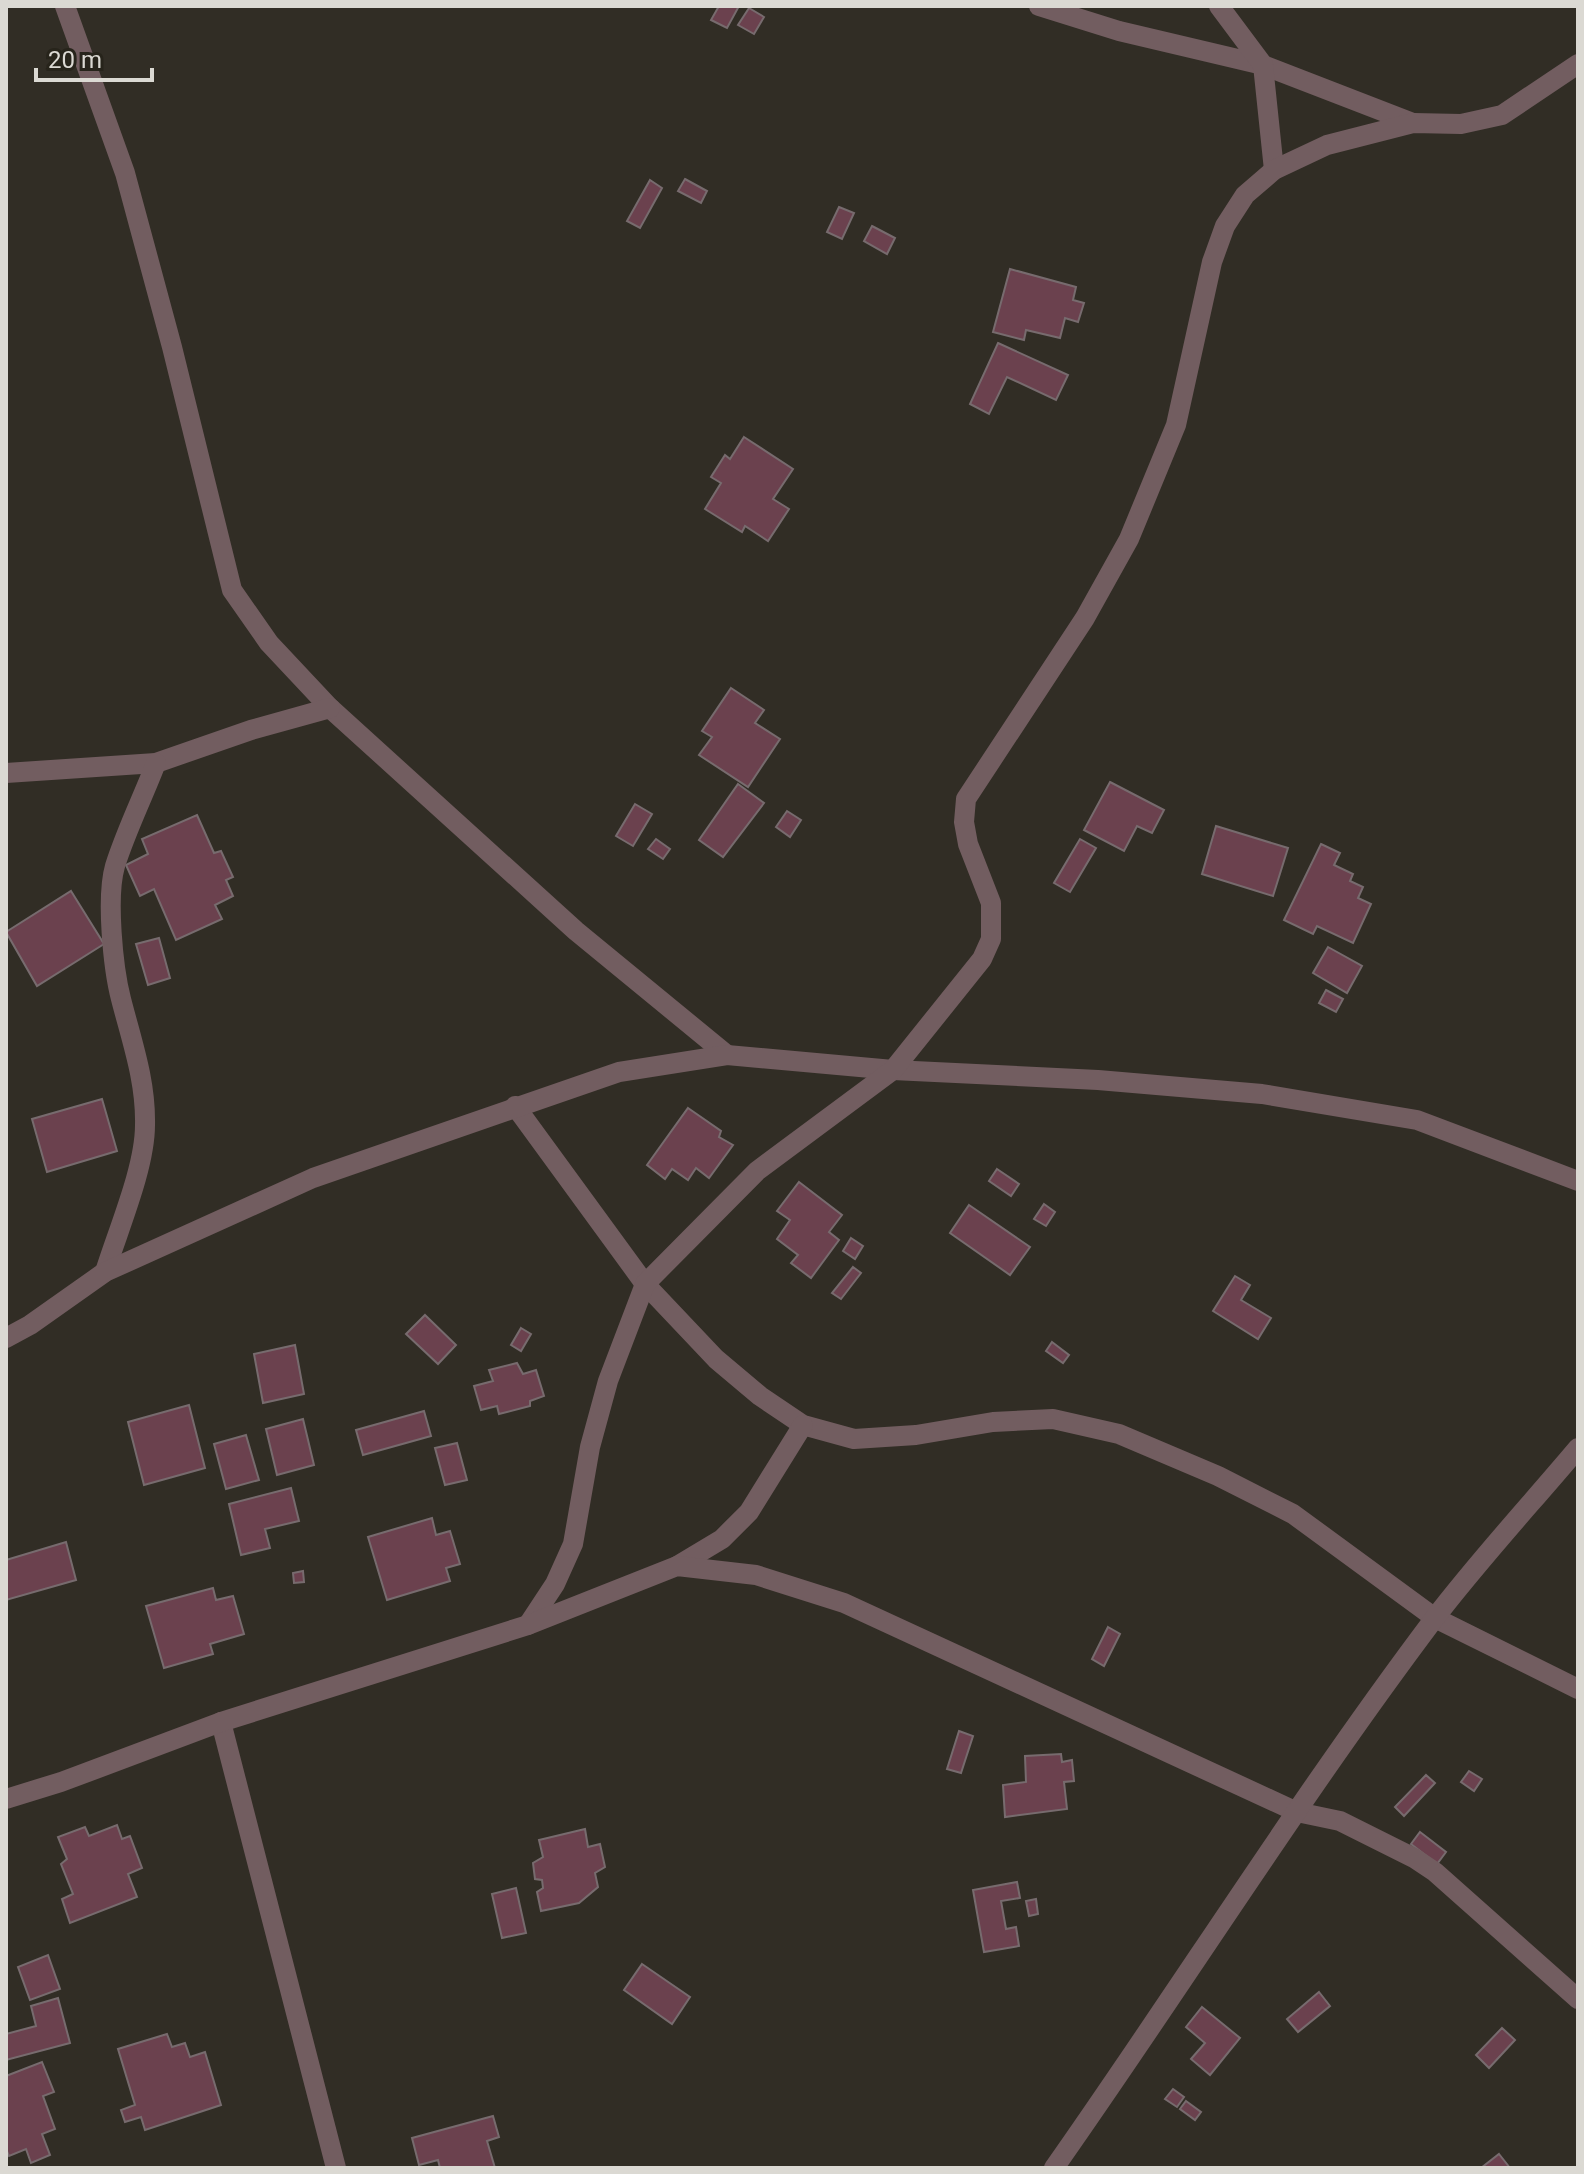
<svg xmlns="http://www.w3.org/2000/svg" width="1584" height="2174" font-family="Roboto,sans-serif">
<rect width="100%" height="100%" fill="#312d25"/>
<!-- building -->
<g fill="#6b414e" stroke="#776b6e" stroke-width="2">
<polygon points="719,6 739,6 727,28 711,20"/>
<polygon points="749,8 764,17 754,34 738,25"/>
<polygon points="685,179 707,191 701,203 678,191"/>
<polygon points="650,180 662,188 640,228 627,221"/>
<polygon points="839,207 854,213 842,239 827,232"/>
<polygon points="872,226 895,238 887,254 864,241"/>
<polygon points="1010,269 1076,287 1073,300 1084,303 1078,322 1065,318 1060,338 1026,330 1024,340 993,332"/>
<polygon points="998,343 1068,375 1056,400 1007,377 989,414 970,404"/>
<polygon points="744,437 793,469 773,499 789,509 768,541 745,526 742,532 705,509 721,483 711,477 725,455 730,459"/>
<polygon points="731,688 764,710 755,723 780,739 748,787 699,755 712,737 702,731"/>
<polygon points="1110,782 1164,810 1152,833 1137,826 1124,851 1084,830"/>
<polygon points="738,784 764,803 723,857 699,840"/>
<polygon points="635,804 652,814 633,846 616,836"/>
<polygon points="787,811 801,820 790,837 776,827"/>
<polygon points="197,815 214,853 221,851 233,877 226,880 233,896 215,905 222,919 176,940 154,889 140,896 126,865 148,854 142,839"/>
<polygon points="1216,826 1288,848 1273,896 1202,874"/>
<polygon points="656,839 670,849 663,859 648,849"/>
<polygon points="1080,839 1096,848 1070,892 1054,883"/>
<polygon points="1321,844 1340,853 1334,865 1353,874 1350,881 1363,887 1358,898 1371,904 1353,943 1317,926 1313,934 1284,920"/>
<polygon points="71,891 104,944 37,986 6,932"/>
<polygon points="159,938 170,978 148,985 136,944"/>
<polygon points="1328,947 1362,966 1347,993 1313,973"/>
<polygon points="1326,990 1343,999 1336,1012 1319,1003"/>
<polygon points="102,1099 117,1151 47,1172 32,1119"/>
<polygon points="688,1108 721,1131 719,1137 733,1145 709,1178 696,1168 688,1180 672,1169 665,1179 647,1165"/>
<polygon points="997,1169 1019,1184 1011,1196 989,1181"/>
<polygon points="799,1182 842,1215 829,1232 839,1240 811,1278 791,1263 798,1255 777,1239 790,1220 777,1211"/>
<polygon points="1044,1204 1055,1212 1046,1226 1034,1219"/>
<polygon points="969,1205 1030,1247 1010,1275 950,1233"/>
<polygon points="851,1238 863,1246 855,1259 843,1251"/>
<polygon points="853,1267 861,1273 841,1299 832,1293"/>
<polygon points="1235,1276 1250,1285 1241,1300 1271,1318 1258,1339 1213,1311"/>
<polygon points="425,1315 456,1345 438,1364 406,1334"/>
<polygon points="521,1328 531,1334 521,1351 511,1345"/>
<polygon points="1052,1342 1069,1355 1063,1363 1046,1351"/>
<polygon points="295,1345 304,1394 263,1403 254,1354"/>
<polygon points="517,1363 523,1374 536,1370 544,1396 530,1401 530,1406 499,1414 497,1406 481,1410 474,1386 493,1381 489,1370"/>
<polygon points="189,1405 205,1468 144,1485 128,1422"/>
<polygon points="424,1411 431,1436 363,1455 356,1430"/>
<polygon points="303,1419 314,1465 277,1475 266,1429"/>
<polygon points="246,1435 259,1480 226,1489 214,1444"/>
<polygon points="457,1443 467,1480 445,1485 435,1448"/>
<polygon points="291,1488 299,1521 265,1529 270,1548 241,1555 229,1504"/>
<polygon points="432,1518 436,1535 450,1531 460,1564 446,1568 450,1581 387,1600 368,1537"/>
<polygon points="66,1542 76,1580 6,1600 6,1560"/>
<polygon points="303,1571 304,1582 294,1583 293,1573"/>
<polygon points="213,1588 216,1600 233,1596 244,1634 210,1644 213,1654 164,1668 146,1606"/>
<polygon points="1108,1627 1120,1634 1104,1666 1092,1659"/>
<polygon points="959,1731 973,1736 961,1773 947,1769"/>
<polygon points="1061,1754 1062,1762 1072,1760 1074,1781 1064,1782 1067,1809 1005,1817 1003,1785 1026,1782 1025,1756"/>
<polygon points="1469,1771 1482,1779 1474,1791 1461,1782"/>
<polygon points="1426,1775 1435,1783 1404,1816 1395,1807"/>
<polygon points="117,1825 122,1839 130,1836 142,1868 128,1874 137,1897 70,1923 62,1899 73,1894 61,1864 67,1859 58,1837 85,1827 89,1836"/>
<polygon points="585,1829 588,1847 600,1844 605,1867 595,1873 598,1887 579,1903 541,1911 537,1892 543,1888 542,1880 535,1879 533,1863 543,1857 539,1840"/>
<polygon points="1420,1832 1446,1852 1437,1864 1411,1844"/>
<polygon points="1017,1882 1020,1898 1001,1901 1006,1929 1016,1927 1019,1946 984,1952 973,1890"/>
<polygon points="516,1888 526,1933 502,1938 492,1894"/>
<polygon points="1036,1899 1038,1914 1029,1916 1026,1901"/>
<polygon points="48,1955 60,1989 30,2000 18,1967"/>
<polygon points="642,1964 690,1997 672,2024 624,1990"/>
<polygon points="1319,1992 1330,2006 1298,2032 1287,2019"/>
<polygon points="58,1998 70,2043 6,2060 6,2034 36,2026 31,2006"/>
<polygon points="1202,2007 1240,2038 1210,2075 1191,2059 1205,2043 1186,2027"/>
<polygon points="1502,2028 1515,2040 1489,2068 1476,2055"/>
<polygon points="167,2034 172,2047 185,2043 190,2057 205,2052 221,2105 145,2130 141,2117 125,2122 121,2110 135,2105 118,2049"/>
<polygon points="42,2062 54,2092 43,2096 55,2129 42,2134 50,2155 31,2163 26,2149 9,2156 6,2149 6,2076"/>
<polygon points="1173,2089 1184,2097 1177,2107 1165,2099"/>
<polygon points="1186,2101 1201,2112 1195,2120 1180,2109"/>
<polygon points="493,2116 499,2137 487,2141 495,2168 440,2168 438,2160 419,2165 412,2138"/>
<polygon points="1499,2154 1510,2168 1481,2168"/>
</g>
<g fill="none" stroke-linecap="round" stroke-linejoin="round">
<!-- minor -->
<g stroke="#725d60" stroke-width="20">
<polyline points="65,6 125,173 172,347 232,590 269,643 330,708 576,931 727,1055"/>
<polyline points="1039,6 1119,31 1263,65 1413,123"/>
<polyline points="1219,6 1263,65 1274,170"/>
<polyline points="6,773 156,763 251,730 330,708"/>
<polyline points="515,1106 645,1284 716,1359 760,1396 803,1425 854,1439 916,1435 993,1422 1053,1419 1119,1434 1218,1476 1293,1514 1435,1618 1578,1689"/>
<path d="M105 1272C118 1230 145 1168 145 1125 146 1081 132 1042 121 999 113 968 106 897 115 866 126 831 143 797 156 763"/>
<polyline points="6,1338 30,1325 105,1272 313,1178 619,1072 727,1055 893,1070 1098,1080 1262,1094 1417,1120 1578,1181"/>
<polyline points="677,1566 722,1539 749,1512 803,1425"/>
<polyline points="528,1625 555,1584 573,1544 590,1447 608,1381 645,1284 757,1171 893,1070 982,959 991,939 991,903 968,844 964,822 966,799 1085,618 1129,539 1176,425 1212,262 1225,226 1245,195 1274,170 1327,145 1413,123 1461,124 1502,115 1578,64"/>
<polyline points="221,1722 336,2168"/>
<polyline points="6,1799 61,1782 221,1722 528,1625 677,1566 756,1575 844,1603 1297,1812 1340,1821 1414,1858 1435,1872 1578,1999"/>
<path d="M1054 2168C1182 1986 1300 1797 1434 1619 1479 1560 1530 1505 1578 1448"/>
</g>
</g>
<!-- border -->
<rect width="1584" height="2174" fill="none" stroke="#dbd9d3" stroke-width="16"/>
<!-- scale -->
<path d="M36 68v12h116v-12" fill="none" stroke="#dbd9d3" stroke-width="4"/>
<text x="48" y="68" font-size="24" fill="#dbd9d3" stroke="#27241b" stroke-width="6" paint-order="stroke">20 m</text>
</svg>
